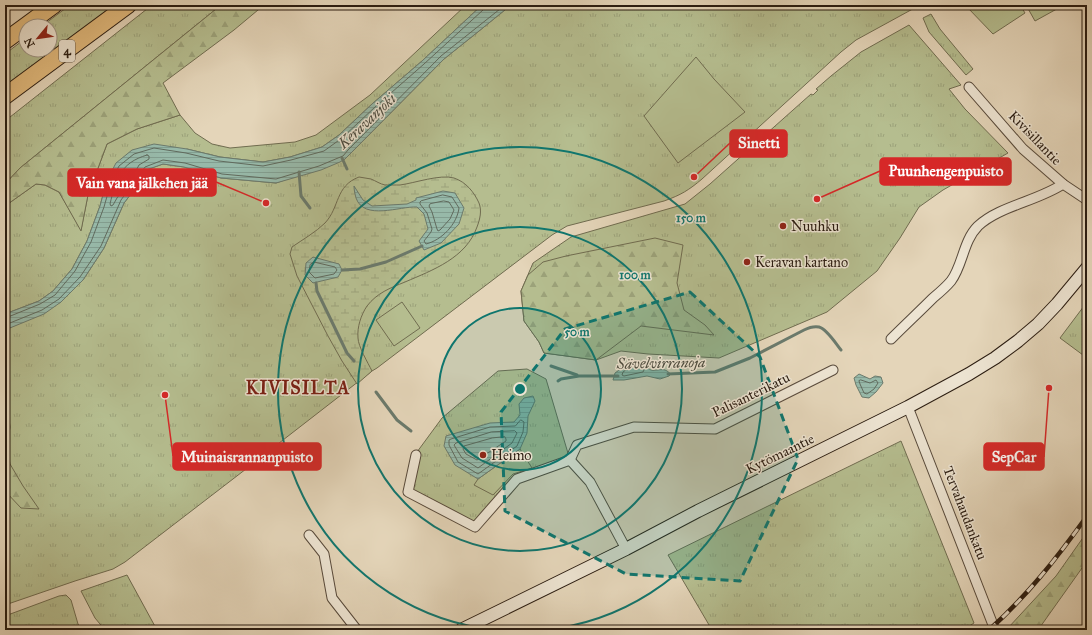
<svg xmlns="http://www.w3.org/2000/svg" width="1092" height="635" font-family="'IM FELL Great Primer',serif">
<defs>
<pattern id="grass-tufts" width="24" height="20" patternUnits="userSpaceOnUse"><rect width="24" height="20" fill="#b5bd8f"/><path d="M3 7l-1-3M5 7V3M7 7l1-3M15 17l-1-3M17 17v-4M19 17l1-3" fill="none" stroke="#9ca27a"/></pattern>
<pattern id="forest-firs" width="22" height="20" patternUnits="userSpaceOnUse"><rect width="22" height="20" fill="#b5bd8f"/><path d="M5 1l3.5 6h-7zM16 11l3.5 6h-7z" fill="#9ca27a"/></pattern>
<pattern id="wetland-marsh" width="20" height="14" patternUnits="userSpaceOnUse"><rect width="20" height="14" fill="#b5bd8f"/><path d="M1 5h8M5 5V1M11 12h8M15 12V8" fill="none" stroke="#9ca27a"/></pattern>
<pattern id="water-rules" width="6" height="5" patternUnits="userSpaceOnUse"><rect width="6" height="5" fill="#97b9a9"/><path d="M0 2.5h6" fill="none" stroke="#829e90"/></pattern>
</defs>
<rect width="100%" height="100%" fill="#e4d5b9"/>
<filter id="stains"><feTurbulence type="fractalNoise" baseFrequency=".005" numOctaves="4"/><feColorMatrix values="0 0 0 0 .2 0 0 0 0 .09 0 0 0 0 .02 0 0 0 .5 -.17"/></filter>
<radialGradient id="worn" r=".72"><stop offset=".6" stop-color="#630" stop-opacity="0"/><stop offset="1" stop-color="#630" stop-opacity=".3"/></radialGradient>
<!-- grass -->
<g fill="url(#grass-tufts)" stroke="#706c50">
<polygon points="70,5 114,5 5,88 5,54 26,38 26,50 50,50 50,26 42,26"/>
<polygon points="152,5 221,5 20,168 5,184 5,121"/>
<polygon points="466,5 482,5 422,61 372,104 339,135 322,147 290,157 263,162 220,157 187,149 107,180 100,206 87,241 72,269 53,291 39,301 5,314 5,206 36,184 45,185 59,192 81,230 88,195 107,144 137,129 180,115 195,133 212,144 230,148 295,142 316,135 370,95"/>
<path d="M511 5H920L856 40 841 52 702 179C689 190 681 195 664 201L567 226 552 235 377 368 372 371 274 447 263 454 259 459 125 562 113 569 75 581 5 605V330L20 323 61 302 83 280 104 248 124 203 141 181 146 170 163 164 184 167 221 178 276 183 345 159 444 59 479 31Z"/>
<polygon points="931,14 940,29 973,69 966,75 929,32 923,18"/>
<polygon points="909,25 961,85 949,89 965,109 1008,153 943,190 919,207 900,238 877,271 827,312 719,358 648,354 621,351 596,360 544,353 539,342 524,321 521,291 533,263 571,237 685,204 710,184 811,94 813,95 818,90 816,89 831,76 861,52"/>
<polygon points="1087,302 1087,358 1060,338"/>
<polygon points="527,369 546,379 570,460 517,479 475,527 408,492 417,452 442,418 498,371"/>
<polygon points="901,441 974,623 963,630 712,630 668,555"/>
<polygon points="127,575 157,630 105,630 95,618 81,591"/>
<polygon points="66,595 71,600 78,624 82,630 5,630 5,616 59,596"/>
</g>
<!-- forest -->
<g fill="url(#forest-firs)" stroke="#706c50">
<polygon points="221,5 264,5 234,30 163,83 180,115 137,129 107,144 88,195 81,231 59,192 45,185 36,184 5,206 5,184 20,168"/>
<polygon points="655,238 683,245 677,283 684,310 705,325 714,335 641,326 596,360 544,353 539,342 524,321 521,291 528,275 543,262 566,256"/>
<polygon points="5,410 9,419 10,427 7,447 10,464 23,486 39,509 21,508 5,491"/>
<polygon points="1087,532 1087,561 1038,630 1008,630 1008,628 1056,576"/>
</g>
<!-- wetland -->
<path fill="url(#wetland-marsh)" stroke="#706c50" d="M359 177C363 178 367 178 371 179 376 181 380 184 385 185 390 185 396 185 400 185 415 183 440 174 454 178 466 182 474 192 479 203 482 211 480 219 477 227 466 258 433 270 405 282 390 288 377 293 367 306 361 315 357 327 358 338 358 346 368 363 372 371L357 384 342 361 328 336 297 276 290 254 292 247C302 240 316 232 325 223 340 207 335 186 359 177Z"/>
<!-- garden -->
<g fill="#b5bd8f" stroke="#706c50">
<polygon points="971,5 1020,5 1025,13 993,34 967,7"/>
<polygon points="1026,5 1064,5 1035,21"/>
<polygon points="696,57 714,79 745,112 678,163 644,116"/>
<polygon points="402,302 420,328 394,346 376,320"/>
<polygon points="520,449 532,468 513,474 493,495 474,485 478,479"/>
</g>
<!-- water -->
<g fill="url(#water-rules)" stroke="#6b7a6c">
<polygon points="482,5 511,5 479,31 444,59 351,153 345,159 340,162 321,170 276,183 221,178 184,167 163,164 146,170 141,181 124,203 104,248 83,280 61,302 44,314 5,330 5,314 39,301 53,291 72,269 87,241 100,206 107,180 116,163 132,150 154,144 187,149 220,157 263,162 290,157 322,147 339,135 372,104 422,61"/>
<path d="M354 186 363 200 372 206 407 204 416 200V198L443 191 455 193 464 208 459 224 441 243 424 250 419 241 428 229 424 214 417 207C400 206 364 221 356 198 355 194 354 190 354 186Z"/>
<polygon points="313,257 339,264 342,270 338,277 313,283 305,275 306,263"/>
<path d="M638 362 645 364C651 375 657 368 665 370 668 371 669 373 671 374L669 376 660 379 647 376 624 380H613L615 373 629 363Z"/>
<polygon points="859,374 870,379 875,376 881,377 883,383 876,392 869,398 862,397 856,385 854,378"/>
<polygon points="533,396 535,401 528,416 527,433 520,449 478,479 455,465 444,446 446,436 490,423 514,422 520,415 519,404 524,398"/>
</g>
<g fill="none" stroke-linecap="round" stroke-linejoin="round">
<!-- shore -->
<g stroke="#606a5d" stroke-width="1">
<path d="M147 155 149 156V159L139 165 133 176 117 198 113 205 111 206 110 204C116 179 120 163 147 155Z"/>
<path d="M443 195 452 197 459 208C457 224 442 240 426 244L424 241 431 232 432 229 427 213 420 204V202L421 201Z"/>
<polygon points="444,201 449,202 454,210 450,219 440,230 438,231 437,229 432,212 429,206 430,204"/>
<polygon points="314,262 335,267 337,270 334,274 315,278 309,272 310,265"/>
<polyline points="5,317 8,317 40,304 55,295 75,271 91,242 104,207 111,182 119,166 134,154 154,148 186,153 219,161 263,166 291,160 324,151 342,138 375,107 424,64 483,10 484,5"/>
<polyline points="5,325 42,310 59,299 80,277 101,246 121,200 145,167 163,160 185,163 222,174 276,179 319,166 338,158 343,156 348,150 441,56 505,5"/>
<polygon points="638,366 642,367 644,370 643,372 624,376 622,375 623,372 630,367"/>
<polygon points="861,380 870,383 876,380 878,383 874,389 867,394 864,393 860,384 859,381"/>
<polygon points="521,420 524,422 523,432 517,446 478,474 458,462 449,445 449,440 451,439 490,427 515,426"/>
<polygon points="515,431 517,433 512,443 478,468 462,458 454,445 456,443 491,432"/>
<polygon points="505,437 506,439 506,441 477,460 466,454 463,449 464,446 492,438"/>
</g>
<!-- stream -->
<g stroke="#6b7a6c" stroke-width="3">
<polyline points="342,158 347,169"/>
<polyline points="299,172 301,196 310,208"/>
<polyline points="342,270 360,269 386,262 422,246"/>
<polyline points="316,283 317,291 347,353 354,361"/>
<polyline points="551,366 577,375"/>
<path d="M668 374 715 372 750 358 804 330C808 328 814 326 819 327 827 329 836 344 841 350"/>
<polyline points="558,381 561,379 579,376 618,376"/>
<polyline points="376,392 397,420 411,431"/>
</g>
<defs>
<g id="street">
<polyline points="969,87 1023,149 1063,184 1087,200"/>
<path d="M891 339C905 325 919 312 933 298 939 293 946 287 951 281 963 265 963 241 978 226 999 206 1038 201 1063 184"/>
<polyline points="908,407 995,630"/>
<polyline points="416,455 408,492 475,527 517,479 570,460 590,482 626,549"/>
<polyline points="570,460 577,445 634,427 715,429 833,370"/>
<polyline points="309,535 324,554 332,598 357,630"/>
</g>
<polyline id="secondary" points="461,630 626,549 698,511 908,407 969,374 995,358 1018,341 1038,324 1057,304 1087,268"/>
<g id="highway">
<polyline points="5,41 54,5"/>
<polyline points="5,96 128,5"/>
</g>
</defs>
<!-- street casing -->
<use href="#street" stroke="#584a3b" stroke-width="11"/>
<!-- secondary casing -->
<use href="#secondary" stroke="#2a1c11" stroke-width="14"/>
<!-- highway casing -->
<use href="#highway" stroke="#2a1c11" stroke-width="18"/>
<!-- street -->
<use href="#street" stroke="#ede4d2" stroke-width="9"/>
<!-- secondary -->
<use href="#secondary" stroke="#ede4d2" stroke-width="12"/>
<!-- highway -->
<use href="#highway" stroke="#e2ba7c" stroke-width="16"/>
<defs>
<path id="rail" d="M989 630C1027 596 1057 558 1087 516"/>
</defs>
<!-- rail casing -->
<use href="#rail" stroke="#2a1c11" stroke-width="4.5"/>
<!-- rail -->
<use href="#rail" stroke="#ede4d2" stroke-width="3" stroke-dasharray="9" stroke-linecap="butt"/>
</g>
<!-- marked area -->
<path fill="#0f766e" fill-opacity="0.2" stroke="#0f766e" stroke-width="3" stroke-dasharray="8 5" stroke-linejoin="round" d="M690 292 760 357 798 459 740 581 626 574 505 511 501 412 565 329Z"/>
<!-- distance rings -->
<circle cx="520" cy="389" r="81" fill="#0f766e" fill-opacity=".12"/>
<g fill="none" stroke="#0f766e" stroke-width="2">
<circle cx="520" cy="389" r="81"/>
<circle cx="520" cy="389" r="162"/>
<path d="M497 630A242 242 0 1 1 543 630"/>
</g>
<!-- markers -->
<g fill="#8f2418" stroke="#ede4d2" stroke-width="1.5">
<circle cx="783" cy="226" r="4"/>
<circle cx="747" cy="262" r="4"/>
<circle cx="483" cy="455" r="4"/>
</g>
<g text-anchor="middle" dominant-baseline="central" stroke-width="3" stroke-linejoin="round" paint-order="stroke">
<!-- shield labels -->
<rect fill="#ede4d2" stroke="#64584b" stroke-width="1" x="59" y="40" width="16" height="22" rx="3"/>
<g font-size="13" font-weight="bold" fill="#2a1c11">
<text x="67" y="51">4</text>
</g>
<!-- street labels -->
<g font-size="14" fill="#2a1c11" stroke="#ede4d2">
<text transform="translate(1035 138) rotate(46)">Kivisillantie</text>
<text transform="translate(751 395) rotate(-26)">Palisanterikatu</text>
<text transform="translate(780 454) rotate(-26)">Kytömaantie</text>
<text transform="translate(965 513) rotate(69)">Tervahaudankatu</text>
</g>
<!-- poi labels -->
<g font-size="14" fill="#2a1c11" stroke="#ede4d2" text-anchor="start">
<text x="791" y="226">Nuuhku</text>
<text x="755" y="262">Keravan kartano</text>
<text x="491" y="455">Heimo</text>
</g>
<!-- water labels -->
<g font-size="15" font-style="italic" fill="#4b4b3f" stroke="#ede4d2">
<text transform="translate(367 121) rotate(-43)">Keravanjoki</text>
<text transform="translate(661 363) rotate(-1)">Sävelvirranoja</text>
</g>
<!-- district labels -->
<g font-size="18" font-weight="bold" letter-spacing="1" fill="#7a1f14" stroke="#ede4d2">
<text x="298" y="388">KIVISILTA</text>
</g>
</g>
<circle cx="520" cy="389" r="6" fill="#0f766e" stroke="#ede4d2" stroke-width="2"/>
<g font-size="12" text-anchor="middle" font-weight="bold" fill="#0f766e" stroke="#ede4d2" stroke-width="3" stroke-linejoin="round" paint-order="stroke">
<text x="691" y="222">150 m</text>
<text x="635" y="279">100 m</text>
<text x="577" y="336">50 m</text>
</g>
<!-- callouts -->
<path fill="none" stroke="#d62828" stroke-width="1.5" d="M694 177L730 143M817 199L880 171M266 203L216 182M165 395L173 456M1049 388L1044 457"/>
<g fill="#d62828" stroke="#ede4d2" stroke-width="1.5">
<circle cx="694" cy="177" r="4"/>
<circle cx="817" cy="199" r="4"/>
<circle cx="266" cy="203" r="4"/>
<circle cx="165" cy="395" r="4"/>
<circle cx="1049" cy="388" r="4"/>
</g>
<g fill="#d62828" stroke="#d62828" stroke-width="1.5">
<rect x="730" y="130" width="57" height="27" rx="4"/>
<rect x="880" y="158" width="131" height="27" rx="4"/>
<rect x="68" y="169" width="148" height="27" rx="4"/>
<rect x="173" y="443" width="148" height="27" rx="4"/>
<rect x="984" y="443" width="60" height="27" rx="4"/>
</g>
<g font-size="15" text-anchor="middle" font-weight="bold" fill="#fff">
<text x="759" y="148">Sinetti</text>
<text x="946" y="176">Puunhengenpuisto</text>
<text x="142" y="188">Vain vana jälkehen jää</text>
<text x="247" y="462">Muinaisrannanpuisto</text>
<text x="1014" y="462">SepCar</text>
</g>
<!-- margin -->
<rect width="1092" height="635" fill="none" stroke="#e4d5b9" stroke-width="20"/>
<rect x="6" y="6" width="1080" height="623" fill="none" stroke="#2a1c11" stroke-width="2"/>
<rect x="10" y="10" width="1072" height="615" fill="none" stroke="#2a1c11"/>
<!-- north arrow -->
<g transform="translate(38 38) rotate(241)"><circle r="19" fill="#ede4d2" stroke="#9f9485"/>
<path d="M0-3L7 15L0 10L-7 15Z" fill="#8f2418"/>
<text y="-6" font-size="11" font-weight="bold" text-anchor="middle" fill="#2a1c11">N</text>
</g>
<rect width="100%" height="100%" filter="url(#stains)"/>
<rect width="100%" height="100%" fill="url(#worn)"/>
</svg>
